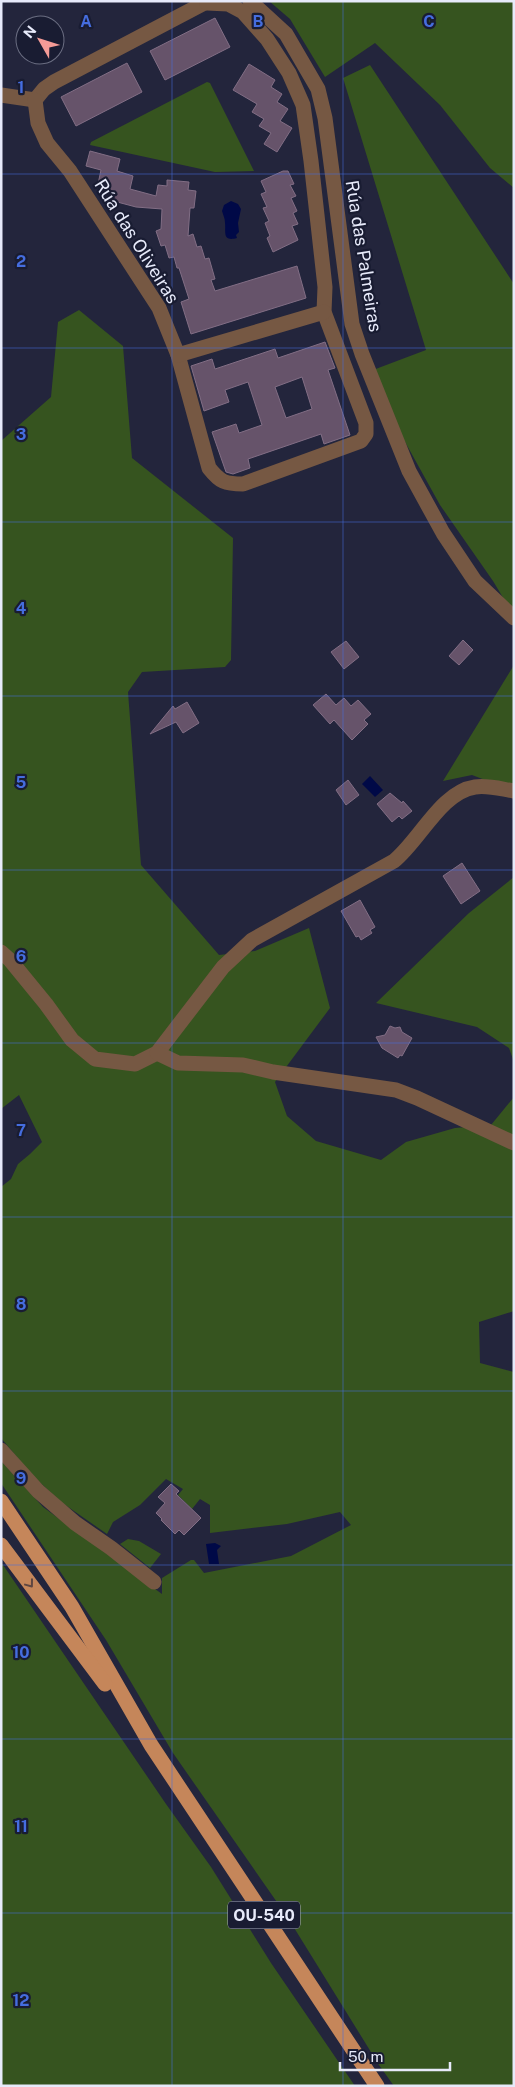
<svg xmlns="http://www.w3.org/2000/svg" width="515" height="2087" font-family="'Public Sans',sans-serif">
<rect width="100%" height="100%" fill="#23253c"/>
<!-- green -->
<g fill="#36541f">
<polygon points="269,1 514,1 514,188 490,168 440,105 375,43 325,77 290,19"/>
<polygon points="370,65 514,284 514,616 493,581 440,505 404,440 373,370 426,350 343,78"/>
<polygon points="207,82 210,83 254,171 215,172 90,145 91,142"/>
<polygon points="79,310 123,346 132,458 233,538 231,660 225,667 142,672 128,692 141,865 219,955 255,951 309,928 330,1008 275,1082 287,1116 316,1141 381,1160 406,1142 455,1128 491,1125 514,1097 514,1311 479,1322 480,1363 514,1372 514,2086 394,2086 379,2065 288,1918 173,1753 106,1640 1,1483 1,1461 43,1507 162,1594 162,1578 191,1560 194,1560 204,1573 291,1556 351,1525 340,1512 287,1524 210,1533 210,1505 200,1499 192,1509 178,1495 183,1489 166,1479 140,1505 113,1522 107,1534 61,1502 33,1476 1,1438 1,1187 11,1179 18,1164 30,1154 42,1142 19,1095 1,1109 1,441 51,397 58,322"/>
<polygon points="514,665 514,791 472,775 443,781"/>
<polygon points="514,877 514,1062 509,1048 477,1027 376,1003 469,913"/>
<polygon points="128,1539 139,1541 161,1554 150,1568 120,1544"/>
<polygon points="1,1562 166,1804 211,1867 271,1963 355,2086 1,2086"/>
</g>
<!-- water -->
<g fill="#000947">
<path d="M231 201 238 204 241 209 238 223 239 232 236 235 237 238C222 242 226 232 225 223 225 218 223 215 222 211L224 205Z"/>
<polygon points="370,776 383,790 375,797 362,784"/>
<polygon points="215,1543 221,1546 217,1550 219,1564 209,1564 206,1544"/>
</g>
<!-- building -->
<g fill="#66536a" stroke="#826e85" fill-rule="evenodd">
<polygon points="215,18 230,47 165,80 150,51"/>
<polygon points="127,63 142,92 76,126 61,97"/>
<polygon points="249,64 275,80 271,87 282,94 277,102 288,109 280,121 292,128 277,152 264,144 271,133 259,126 264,119 252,112 257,104 233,90"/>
<polygon points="90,151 120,159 117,171 133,176 130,189 156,196 158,185 167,186 167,180 189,182 188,190 196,191 194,208 190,208 188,236 193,234 197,247 201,246 205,259 209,258 215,279 211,280 215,291 297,266 306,298 191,334 181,302 189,299 179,268 177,268 174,257 169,258 165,245 161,246 156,231 161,229 162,209 136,207 106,199 109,187 98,184 101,170 86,166"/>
<polygon points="283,171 288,171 294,184 290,185 296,196 291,198 297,211 293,213 298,224 292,226 298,240 273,252 267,238 270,236 265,223 269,221 263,208 267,207 261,194 266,192 261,181"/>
<path d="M325 342 335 368 328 370 350 435 324 444 321 434 248 459 250 468 233 474 226 472 212 432 236 424 239 433 262 425 248 382 225 390 229 402 204 411 191 366 212 359 215 369 275 349 278 358ZM302 377 312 409 286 418 275 387Z"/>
<polygon points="463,640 473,650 459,665 449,656"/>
<polygon points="346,641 359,657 344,669 331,652"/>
<polygon points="326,694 336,705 344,698 351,706 358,700 371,714 364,720 368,724 352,740 334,720 330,724 313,705"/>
<polygon points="187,702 199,723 183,733 176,722 150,734 173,706 175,709"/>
<polygon points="348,780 359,795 346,805 336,790"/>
<polygon points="390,793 402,803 403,801 412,811 402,819 399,816 392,822 377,804"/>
<polygon points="462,863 480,891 461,904 443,876"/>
<polygon points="360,900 375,927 370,930 372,933 361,940 359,936 356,937 341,911"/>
<polygon points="390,1026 395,1028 400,1027 402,1032 412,1038 402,1056 400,1055 398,1058 382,1048 376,1037 385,1035"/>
<polygon points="171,1484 179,1491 176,1494 201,1518 184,1535 179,1530 175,1534 161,1520 162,1519 156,1513 165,1503 158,1497"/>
</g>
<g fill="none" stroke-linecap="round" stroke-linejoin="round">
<!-- minor -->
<g stroke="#765843" stroke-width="15">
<polyline points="250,1 286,34 318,89 325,118 352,324 362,354 409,471 443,533 475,581 514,618"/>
<polyline points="1,95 35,100 44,89 54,82 208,1"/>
<path d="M35 100 38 123 47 143 70 171 159 308 178 355 209 468C220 482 225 484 243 484L361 441 366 434V423L324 312 325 287 311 161 303 105 289 73 267 39 243 12 228 4 207 3"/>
<polyline points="178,355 324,312"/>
<path d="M1 952 10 960 46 1004 72 1040 95 1059 135 1064 157 1053 223 967 252 940 394 861C420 840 441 792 475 787 488 785 501 789 514 791"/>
<polyline points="157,1053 178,1063 243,1065 273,1072 396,1090 417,1098 514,1143"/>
<polyline points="1,1450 38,1491 75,1523 111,1548 154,1582"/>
</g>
<!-- major -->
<g stroke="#c5865a" stroke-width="15">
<polyline points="1,1501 72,1607 151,1745 377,2086"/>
<polyline points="1,1545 105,1684"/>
</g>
</g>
<!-- one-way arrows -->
<defs><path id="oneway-chevron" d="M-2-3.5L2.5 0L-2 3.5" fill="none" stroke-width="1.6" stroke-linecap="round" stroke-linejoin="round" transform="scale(1.25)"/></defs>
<use stroke="#5e4642" href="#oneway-chevron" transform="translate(30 1584) rotate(53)"/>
<!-- grid -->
<path fill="none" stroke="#456ddf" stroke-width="1" stroke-opacity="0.55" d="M172 1V2086M343 1V2086M1 174H514M1 348H514M1 522H514M1 696H514M1 870H514M1 1043H514M1 1217H514M1 1391H514M1 1565H514M1 1739H514M1 1913H514"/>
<g text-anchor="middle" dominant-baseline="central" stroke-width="4.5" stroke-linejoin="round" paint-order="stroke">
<!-- shield labels -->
<rect fill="#191c32" stroke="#a9acbe" stroke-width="1" x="228" y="1901.5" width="72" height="27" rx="4"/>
<g font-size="16" font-weight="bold" fill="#e7eafa">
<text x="264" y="1915">OU-540</text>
</g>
<!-- street labels -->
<g font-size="18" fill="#e7eafa" stroke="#191c32">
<text transform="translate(137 241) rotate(58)">Rúa das Oliveiras</text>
<text transform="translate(364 256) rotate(81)">Rúa das Palmeiras</text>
</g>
</g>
<g font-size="16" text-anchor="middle" font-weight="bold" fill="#456ddf" stroke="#191c32" stroke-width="4.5" stroke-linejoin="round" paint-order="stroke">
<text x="86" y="27">A</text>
<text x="258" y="27">B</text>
<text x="429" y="27">C</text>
<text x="21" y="93">1</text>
<text x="21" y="267">2</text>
<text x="21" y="440">3</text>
<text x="21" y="614">4</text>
<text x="21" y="788">5</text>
<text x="21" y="962">6</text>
<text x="21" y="1136">7</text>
<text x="21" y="1310">8</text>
<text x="21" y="1484">9</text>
<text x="21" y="1658">10</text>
<text x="21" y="1832">11</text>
<text x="21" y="2006">12</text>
</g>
<!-- border -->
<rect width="515" height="2087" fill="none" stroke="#e7eafa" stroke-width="5"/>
<!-- north arrow -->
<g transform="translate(40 40) rotate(309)"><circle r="24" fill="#191c32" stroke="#6b6e82"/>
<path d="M0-4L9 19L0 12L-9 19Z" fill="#f59b97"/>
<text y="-8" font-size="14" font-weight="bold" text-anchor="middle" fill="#e7eafa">N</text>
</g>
<!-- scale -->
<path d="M340 2062v8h110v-8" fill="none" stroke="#e7eafa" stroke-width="2.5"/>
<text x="348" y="2062" font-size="15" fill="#e7eafa" stroke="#191c32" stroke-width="4" paint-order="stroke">50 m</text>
</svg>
